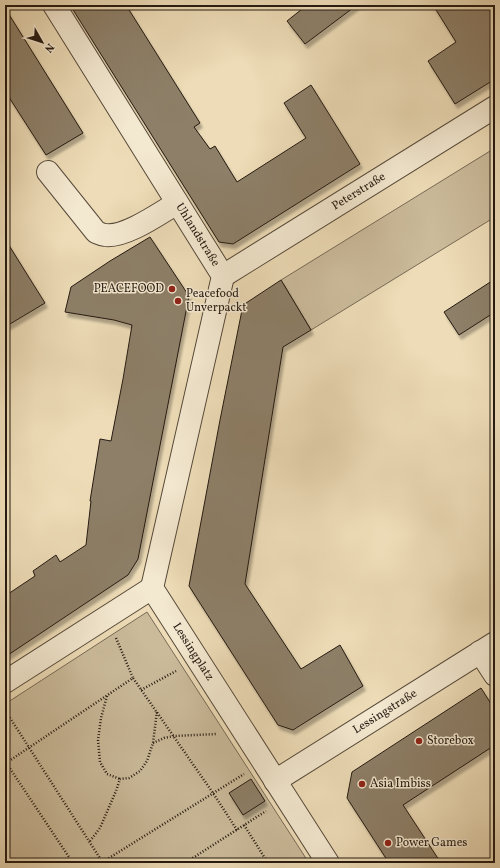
<svg xmlns="http://www.w3.org/2000/svg" width="500" height="868" font-family="Vollkorn,serif">
<defs>
<filter id="shadow"><feDropShadow dx="2.5" dy="4.5" stdDeviation="1" flood-color="#0004"/></filter>
</defs>
<rect width="100%" height="100%" fill="#eddcb7"/>
<filter id="stains"><feTurbulence type="fractalNoise" baseFrequency=".005" numOctaves="4"/><feColorMatrix values="0 0 0 0 .2 0 0 0 0 .09 0 0 0 0 .02 0 0 0 .5 -.17"/></filter>
<radialGradient id="worn" r=".72"><stop offset=".6" stop-color="#630" stop-opacity="0"/><stop offset="1" stop-color="#630" stop-opacity=".3"/></radialGradient>
<!-- green -->
<g fill="#cbbb9b" stroke="#786a56">
<polygon points="495,148 495,217 311,330 281,280"/>
<polygon points="147,612 309,863 5,863 5,704"/>
</g>
<!-- building -->
<g fill="#8d7f67" stroke="#251a11" filter="url(#shadow)">
<polygon points="70,5 126,5 200,123 194,127 210,149 215,146 237,182 306,138 284,103 311,85 360,164 233,244 219,242"/>
<polygon points="307,5 357,5 305,44 287,21"/>
<polygon points="433,5 490,5 495,12 495,79 455,104 428,61 456,42"/>
<polygon points="5,8 83,133 46,155 5,91"/>
<polygon points="150,237 189,296 138,559 128,575 5,657 5,596 35,576 33,571 56,555 60,562 86,545 91,501 90,501 100,439 111,441 123,379 132,325 114,320 65,312 71,287 110,261"/>
<polygon points="5,239 45,303 5,327"/>
<polygon points="495,279 495,312 459,335 444,312"/>
<polygon points="281,280 311,330 283,347 245,584 301,669 340,645 363,686 293,730 278,725 189,586 220,420 243,305"/>
<polygon points="481,688 495,710 495,745 403,805 441,863 389,863 347,798 352,772"/>
<polygon points="251,779 265,801 243,815 229,793"/>
</g>
<g fill="none" stroke-linecap="round" stroke-linejoin="round">
<defs>
<g id="minor">
<path id="s1" d="M54 5 223 276 152 588"/>
<path d="M48 172 96 232C99 233 102 235 105 235 125 238 160 213 177 203"/>
<path id="s2" d="M223 276 495 107"/>
<path id="s3" d="M152 588 328 863"/>
<polyline points="480,652 495,675"/>
<polyline points="5,682 152,588"/>
<path id="s4" d="M275 781 495 643"/>
</g>
</defs>
<!-- minor casing -->
<use href="#minor" stroke="#574a3a" stroke-width="24"/>
<!-- path -->
<g stroke="#251a11" stroke-width="2.5" stroke-dasharray="1 2" stroke-linecap="butt">
<polyline points="116,638 133,678"/>
<polyline points="141,690 176,671"/>
<polyline points="107,696 101,718 98,740 100,762 107,774 120,779"/>
<polyline points="5,710 103,863"/>
<polyline points="153,743 164,738 174,736 217,734"/>
<polyline points="5,761 73,863"/>
<polyline points="6,763 133,678 213,793 237,830"/>
<polyline points="244,825 268,863"/>
<polyline points="90,841 100,828 116,791 120,779 129,778 140,771 147,761 153,743 157,711"/>
<polyline points="101,863 244,774"/>
<polyline points="185,863 266,811"/>
</g>
<!-- minor -->
<use href="#minor" stroke="#f3e8d0" stroke-width="22"/>
</g>
<!-- markers -->
<g fill="#8f2418" stroke="#f3e8d0" stroke-width="1.5">
<circle cx="172" cy="289" r="4"/>
<circle cx="178" cy="301" r="4"/>
<circle cx="419" cy="741" r="4"/>
<circle cx="362" cy="784" r="4"/>
<circle cx="388" cy="843" r="4"/>
</g>
<g text-anchor="middle" dominant-baseline="central" stroke-width="3" stroke-linejoin="round" paint-order="stroke">
<!-- street labels -->
<g font-size="12" fill="#251a11" stroke="#f3e8d0">
<text stroke="none"><textPath href="#s2" startOffset="160">Peterstraße</textPath></text>
<text stroke="none"><textPath href="#s1" startOffset="271">Uhlandstraße</textPath></text>
<text stroke="none"><textPath href="#s3" startOffset="76">Lessingplatz</textPath></text>
<text stroke="none"><textPath href="#s4" startOffset="130">Lessingstraße</textPath></text>
</g>
<!-- poi labels -->
<g font-size="12" fill="#251a11" stroke="#f3e8d0" text-anchor="start">
<text x="164" y="289" text-anchor="end">PEACEFOOD</text>
<text x="186" y="294">Peacefood<tspan x="186" dy="14">Unverpackt</tspan></text>
<text x="427" y="741">Storebox</text>
<text x="370" y="784">Asia Imbiss</text>
<text x="396" y="843">Power Games</text>
</g>
</g>
<!-- margin -->
<rect width="500" height="868" fill="none" stroke="#eddcb7" stroke-width="20"/>
<rect x="6" y="6" width="488" height="856" fill="none" stroke="#251a11" stroke-width="2"/>
<rect x="10" y="10" width="480" height="848" fill="none" stroke="#251a11"/>
<!-- north arrow -->
<g transform="translate(42 42) rotate(129)" stroke="#f3e8d0" stroke-width="3" paint-order="stroke">
<path d="M0-3L7 15L0 10L-7 15Z" fill="#251a11"/>
<text y="-6" font-size="11" font-weight="bold" text-anchor="middle" fill="#251a11">N</text>
</g>
<rect width="100%" height="100%" filter="url(#stains)"/>
<rect width="100%" height="100%" fill="url(#worn)"/>
</svg>
